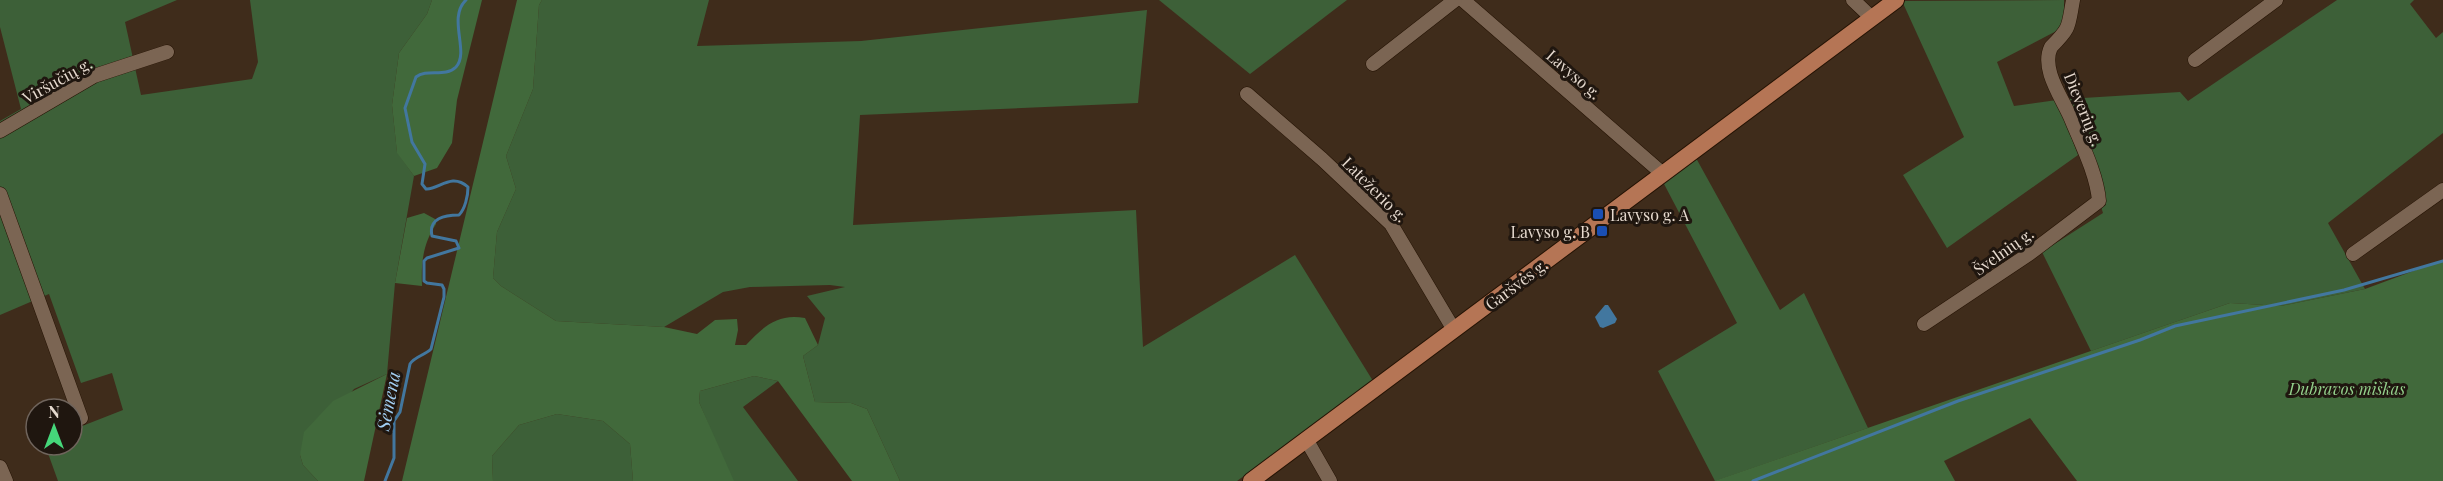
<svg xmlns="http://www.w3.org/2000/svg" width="2443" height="481" font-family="'Playfair Display',serif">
<rect width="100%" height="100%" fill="#3f2c1b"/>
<!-- green -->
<g fill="#3d6038">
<polygon points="0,0 177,0 125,22 141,95 252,79 258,62 250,0 432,0 427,14 399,53 392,105 397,152 414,176 395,283 387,374 354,389 300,455 303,465 318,481 58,481 45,445 72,445 72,430 123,410 112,373 81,383 49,294 0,315 0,121 21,109 0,27"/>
<polygon points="542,0 709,0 697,46 861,41 1147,10 1138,103 860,115 853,225 1136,210 1143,347 1295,255 1373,381 1237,481 900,481 867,409 851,403 815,402 803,356 818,345 825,318 807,296 845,287 830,285 750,287 723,292 664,327 556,321 501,286 493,278 497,232 516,189 506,156 533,89 539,5"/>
<polygon points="1159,0 1347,0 1250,74"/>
<polygon points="2064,0 2064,27 1997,62 2014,106 2057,100 2078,155 1947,248 1903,175 1964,137 1902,1"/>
<polygon points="2337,0 2414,0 2410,4 2436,38 2443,32 2443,133 2328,223 2365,289 2281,306 2230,303 2091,351 2042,252 2103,213 2067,99 2180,92 2188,101"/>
<polygon points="1696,158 1780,310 1804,293 1868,428 1715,481 1658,371 1737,323 1663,182"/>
<polygon points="754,376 778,381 743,407 798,481 732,481 699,402 700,391"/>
<polygon points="557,414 603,421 630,444 633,481 493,481 492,456 519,425"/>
</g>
<!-- forest -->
<g fill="#41693b">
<polygon points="432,0 482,0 457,100 452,143 437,168 414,176 397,153 392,105 399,53 427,14"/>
<path d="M517 0H542L539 5 533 89 506 156 516 189 497 232 493 278 501 286 556 321 664 327 697 334 715 320 737 319 738 330 735 345H746C764 326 778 313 805 318L818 345 803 356 815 402 851 403 867 409 900 481H852L778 381 754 376 700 391 699 402 734 481H633L630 444 603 421 557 414 519 425 492 456 493 481H402Z"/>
<path d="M424 213 435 219 436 224C423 244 421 262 422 286L395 283 407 218Z"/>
<polygon points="2443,260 2443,481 2077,481 2030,418 1944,461 1955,481 1714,481 2230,303 2281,306 2365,289"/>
<polygon points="387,374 364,481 318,481 303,465 300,455 304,432 333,401"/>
</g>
<!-- water -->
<polygon fill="#42779f" points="1605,305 1608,305 1617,319 1615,323 1603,328 1600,327 1595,317"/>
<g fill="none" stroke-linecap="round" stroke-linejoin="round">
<!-- stream -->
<g stroke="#42779f" stroke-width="3">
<path d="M385 481 394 458V421L400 412 410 364C415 356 424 356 431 349L444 297V289L442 285 427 283 424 281V261L427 258 459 248 456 241 432 236C428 218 445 215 459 215 465 209 468 196 468 187 451 172 439 190 426 189L422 184 425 164 412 142 405 108 416 77C427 68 445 78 456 67 470 52 447 18 466 0"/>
<polyline points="1753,481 1958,401 2140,340 2175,326 2344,290 2443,261"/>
</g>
<defs>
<g id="minor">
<polyline points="1463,0 1663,174"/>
<polyline points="1853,0 1872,18"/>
<polyline points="2195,60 2276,0"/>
<polyline points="1373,64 1455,0"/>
<polyline points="1247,94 1322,159 1391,224 1454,330"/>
<polyline points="0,131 94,76 167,52"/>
<polyline points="0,194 81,418"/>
<polyline points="2353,254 2443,190"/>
<path d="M1924 324 2029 254 2099 201C2097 175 2082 145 2072 121 2064 100 2040 70 2051 47 2071 27 2068 27 2073 0"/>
<polyline points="1306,439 1330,481"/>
<polyline points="0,467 6,481"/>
</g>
<polyline id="major" points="1251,481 1896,0"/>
</defs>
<!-- minor casing -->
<use href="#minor" stroke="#251304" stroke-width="15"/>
<!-- major casing -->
<use href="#major" stroke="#251304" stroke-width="18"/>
<!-- minor -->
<use href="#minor" stroke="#7b6553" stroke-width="14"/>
<!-- major -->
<use href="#major" stroke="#b57555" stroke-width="16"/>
</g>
<!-- markers -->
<g fill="#1a4fb4" stroke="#1f160f" stroke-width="2">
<rect x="1592" y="208" width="12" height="12" rx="3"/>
<rect x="1596" y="225" width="12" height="12" rx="3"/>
</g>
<g text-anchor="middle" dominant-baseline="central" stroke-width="6" stroke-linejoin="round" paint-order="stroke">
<!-- street labels -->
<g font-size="16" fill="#e6dacf" stroke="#1f160f">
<text transform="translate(1574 74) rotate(41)">Lavyso g.</text>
<text transform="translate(57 80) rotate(-29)">Viršučių g.</text>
<text transform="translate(2084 109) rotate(68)">Dieverių g.</text>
<text transform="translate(1375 189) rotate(45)">Latežerio g.</text>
<text transform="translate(2003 251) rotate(-35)">Švelnių g.</text>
<text transform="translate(1516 284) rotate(-37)">Garšvės g.</text>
</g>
<!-- poi labels -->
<g font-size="16" fill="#e6dacf" stroke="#1f160f" text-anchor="start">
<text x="1610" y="214">Lavyso g. A</text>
<text x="1590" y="231" text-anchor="end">Lavyso g. B</text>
</g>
<!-- park labels -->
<g font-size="16" font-style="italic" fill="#94d18c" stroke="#1f160f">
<text x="2347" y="388">Dubravos miškas</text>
</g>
<!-- water labels -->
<g font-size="18" font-style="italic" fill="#a2cef2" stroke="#1f160f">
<text transform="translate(388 401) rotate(-79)">Sėmena</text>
</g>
</g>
<!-- north arrow -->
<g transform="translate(54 427)"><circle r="28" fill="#1f160f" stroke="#6f645c" stroke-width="1.5"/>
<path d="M0-4.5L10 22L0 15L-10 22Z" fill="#45d77a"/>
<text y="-9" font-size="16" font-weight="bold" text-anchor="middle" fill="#e6dacf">N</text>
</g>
</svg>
